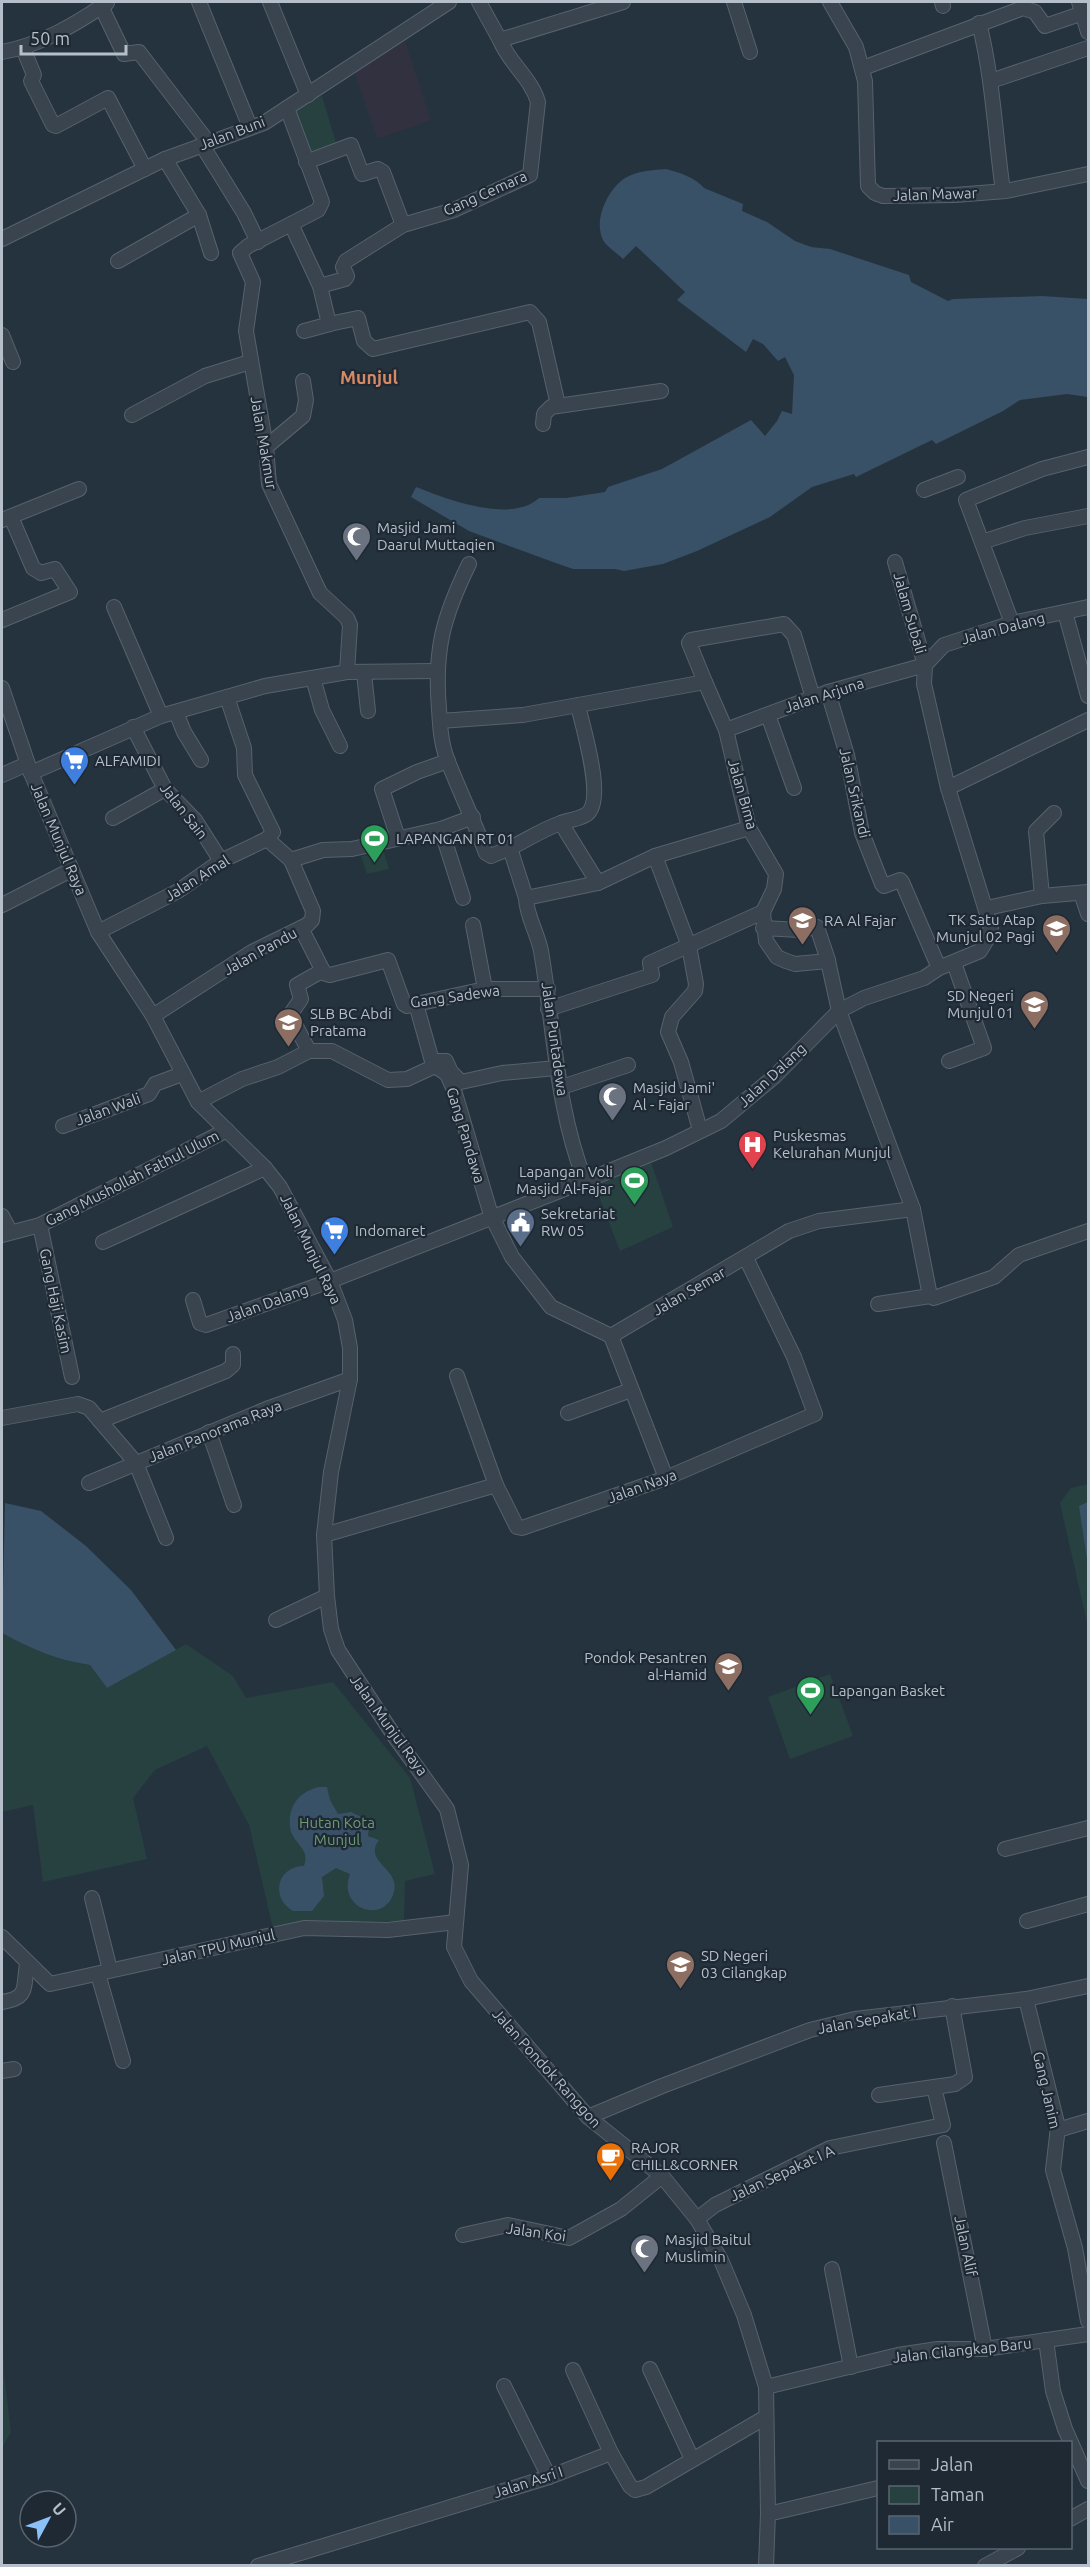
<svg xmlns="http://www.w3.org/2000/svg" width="1090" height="2567" font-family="Ubuntu,sans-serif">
<rect width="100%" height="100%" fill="#25333f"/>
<!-- medical -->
<polygon fill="#313140" points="404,37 431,120 377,139 353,68"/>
<!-- green -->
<g fill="#274040">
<polygon points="322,96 336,143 309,152 293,108"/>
<polygon points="383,849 389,869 367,874 361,856 371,855"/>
<polygon points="651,1162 673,1227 620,1251 595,1186"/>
<polygon points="1088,1484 1088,1627 1060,1503 1071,1488"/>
<path d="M2 1633C31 1649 57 1660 90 1665L107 1688 186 1644 233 1676 246 1698 333 1682 410 1778 435 1874 405 1881 404 1921 308 1922 275 1937 249 1825 207 1746 155 1770 133 1798 147 1859 43 1882 33 1805 2 1812Z"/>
<polygon points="830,1674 853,1736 790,1759 768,1697"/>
<polygon points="2,2298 4,2374 11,2432 2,2448"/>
</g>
<!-- water -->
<g fill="#385166">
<path d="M666 169C680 173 695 177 704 188L743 204 742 211 767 222 795 241 811 247 830 249 909 275 911 282 948 301 953 299 1042 296 1088 299V397L1067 394 1020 400 1003 411 936 444 932 440 856 477 854 474 812 487 770 517 697 551 663 564 624 571 615 569H573L553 562 469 531 411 497 416 487C446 499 511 524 539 498H566L605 492 608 487 662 469 751 420 765 436 777 421 782 411 792 414 794 375 785 357 778 361 763 344 753 339 746 352 677 300 685 292 636 246 623 259C617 253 607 247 603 240 593 220 608 189 625 178 637 171 653 170 666 169Z"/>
<polygon points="1088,1502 1088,1566 1079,1506"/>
<path d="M5 1503 41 1511 86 1546 131 1590 176 1650 107 1688 90 1665C57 1660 31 1649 2 1633Z"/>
<path d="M319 1787H327L330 1800 338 1814 351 1812 370 1821 368 1836 379 1840C362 1863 404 1869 393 1895 381 1925 337 1907 350 1874L336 1868 322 1877 324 1896 312 1911H293C270 1898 277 1866 304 1866 310 1850 297 1846 291 1832 286 1809 297 1792 319 1787Z"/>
</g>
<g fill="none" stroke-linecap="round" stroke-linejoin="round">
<defs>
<g id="minor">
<polyline points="199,2 250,127"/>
<polyline points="270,2 308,95"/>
<polyline points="479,2 500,40 623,2"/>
<polyline points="734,2 750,52"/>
<polyline points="830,2 856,47 865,81 868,186 875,193 883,196 955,195 1006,191 1088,174"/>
<polyline points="942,2 943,6"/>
<polyline points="1079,2 1088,32"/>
<polyline points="101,6 124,54 139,52 208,142"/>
<path d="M979 23C993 78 995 135 1003 191"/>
<polyline points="23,48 34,75 31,81 53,125 56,126 108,98 145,169"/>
<path d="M2 52C41 45 74 25 107 3"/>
<polyline points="863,68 1023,8 1035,12 1045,26 1083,13"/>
<polyline points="991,81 1088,48"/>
<polyline points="287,108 322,202 318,210 291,224"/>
<polyline points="202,145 244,213 258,242"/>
<polyline points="165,159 199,215 211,253"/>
<polyline points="306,162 351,145 362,174 378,169 383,172 403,225"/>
<polyline points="2,239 165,159 264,123 449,2"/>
<polyline points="118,261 199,215"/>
<polyline points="320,286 329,324 358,318 364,341 373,349 530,312 539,322 558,405"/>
<polyline points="304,331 330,324"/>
<polyline points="2,335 13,362"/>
<polyline points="132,415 205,376 250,362"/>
<polyline points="543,424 544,414 551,407 661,391"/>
<polyline points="266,447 303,416 306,400 303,381"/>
<polyline points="924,490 958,477"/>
<polyline points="2,520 79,489"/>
<polyline points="982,542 1025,528 1088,516"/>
<path d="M469 564C443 617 434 650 439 709 440 726 441 743 447 759 459 790 474 821 486 853L491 856 510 848"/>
<polyline points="114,607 161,716"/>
<polyline points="1065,612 1088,696"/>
<polyline points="2,620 70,592 55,569 41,573 33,568 11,517"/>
<polyline points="1012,623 966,500 1042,469 1088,457"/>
<path d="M347 672 350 625 347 618 320 593 269 484 266 447 246 331 253 282 240 253 248 246 291 224 320 286 345 279 347 276 343 267 346 261 403 225 454 210 530 175 538 102C531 78 509 63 500 40"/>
<polyline points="364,673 368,711"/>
<polyline points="313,678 322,710 340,746"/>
<polyline points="705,682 689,643 691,640 784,624 794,635 813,698"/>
<polyline points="2,688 31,773 98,932 153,1016 198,1102 265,1168 280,1187 330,1281 345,1320 350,1348 350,1379 331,1472 324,1535 327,1596 331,1629 338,1650 395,1737 447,1809 461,1865 454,1947 471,1981 588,2117 662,2176 697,2219 721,2260 744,2315 766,2387 768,2514 766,2566"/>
<polyline points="828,692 847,755 862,833 882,884 884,886 900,880 902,882 939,968"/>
<polyline points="227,697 244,748 245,775 273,832 267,839"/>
<polyline points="176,712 184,732 201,760"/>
<polyline points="768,715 794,788"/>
<polyline points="440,721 523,715 705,682 726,730 749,828 776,874 774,889 763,912 766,941 777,957 786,961 795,964 828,961 839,1011 913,1209 930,1296 934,1298 994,1277 1019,1255 1088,1231"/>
<polyline points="133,727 165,789 195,820 221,861"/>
<polyline points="726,730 828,692 925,665 895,562"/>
<polyline points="31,773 161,716 265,686 347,672 435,671"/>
<polyline points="2,775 27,764"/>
<polyline points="948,788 1088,720"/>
<polyline points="113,818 165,789"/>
<polyline points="561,823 598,883"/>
<polyline points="441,829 463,898"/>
<polyline points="398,838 382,789 417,772 448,761"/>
<polyline points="655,856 689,946 696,984 695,991 672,1017 668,1032 681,1062 700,1130"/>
<polyline points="291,860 323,850 352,849 441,829 473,817"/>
<polyline points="1081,893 1088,914"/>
<polyline points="1042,896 1036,831 1054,813"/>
<path d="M526 898 510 848C527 840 543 829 561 823 569 820 580 819 587 814 606 799 582 726 578 705"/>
<polyline points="2,905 71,870"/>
<polyline points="987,908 1042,896 1088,892"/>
<polyline points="473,925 485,989"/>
<polyline points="301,928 323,971"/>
<polyline points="763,928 799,930 817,927 828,960"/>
<polyline points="98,932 178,891 221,861 267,839 291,860"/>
<polyline points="416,1004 432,1061 446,1061 451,1072 461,1082 502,1073 556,1068"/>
<polyline points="548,1009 652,975 650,963 763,912"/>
<polyline points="153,1016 252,952 307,925 312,920 313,911 291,860"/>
<polyline points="309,1051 290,1015 301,999 297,985 320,972 330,975 388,960 404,1004 407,1006 485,989 548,989"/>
<polyline points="949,1061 984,1048 954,963"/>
<polyline points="562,1087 628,1065"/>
<polyline points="198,1102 242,1079 278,1067 309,1051 332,1051 388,1080 407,1079 435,1066 447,1074 454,1090 491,1215 512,1257 551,1307 611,1336"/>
<polyline points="63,1126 149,1094 155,1084 182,1074"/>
<path d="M585 1181C556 1107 554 1027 541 951 538 934 526 915 526 898L598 883 655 856 749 828"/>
<polyline points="2,1216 10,1231"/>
<polyline points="40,1225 72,1377"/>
<polyline points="2,1235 40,1225 227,1130"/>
<polyline points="103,1242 265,1168"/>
<polyline points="193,1300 200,1323 206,1325 330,1281 585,1181 666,1148 721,1121 775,1076 839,1011 864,998 924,978 939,968 980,951 986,941 991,927 948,788 924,684 925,665 944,645 1012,623 1088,607"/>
<polyline points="878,1304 930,1296"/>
<polyline points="611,1336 789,1231 819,1221 913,1209"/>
<polyline points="611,1336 666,1478"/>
<polyline points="457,1376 496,1485 517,1527 522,1528 666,1478 815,1414 794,1357 746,1258"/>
<polyline points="568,1413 631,1390"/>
<polyline points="2,1418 78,1404 89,1408 136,1463 166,1538"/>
<polyline points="100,1421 226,1371 233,1365 233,1354"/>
<polyline points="209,1432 234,1505"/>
<polyline points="89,1483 269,1408 350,1379"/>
<polyline points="324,1535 496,1485"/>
<polyline points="276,1620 327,1596"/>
<polyline points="1005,1849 1088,1828"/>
<polyline points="92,1898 110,1970"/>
<polyline points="1027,1921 1088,1904"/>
<polyline points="2,1937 50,1984 304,1928 388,1930 456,1922"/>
<polyline points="98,1974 123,2061"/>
<polyline points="1026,1999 1058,2127 1053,2170 1075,2248 1088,2321"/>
<path d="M2 2002C29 1998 23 1988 27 1964"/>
<polyline points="2,2071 14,2069"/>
<polyline points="879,2095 934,2087"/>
<polyline points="588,2117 662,2086 810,2030 855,2019 1026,1999 1088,1986"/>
<polyline points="1058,2130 1088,2121"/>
<polyline points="944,2143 985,2349"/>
<polyline points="697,2219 715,2205 830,2148 943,2125 934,2087 955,2084 965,2077 952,2006"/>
<polyline points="463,2235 508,2225 569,2238 621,2209 662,2176"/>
<polyline points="832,2269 851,2367"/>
<polyline points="1046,2340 1053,2391 1065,2429 1088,2481"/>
<polyline points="650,2369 692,2459"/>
<polyline points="573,2370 611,2453"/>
<polyline points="504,2386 549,2477"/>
<polyline points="766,2387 898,2355 938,2349 985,2349 1088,2334"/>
<polyline points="768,2514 878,2488"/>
<polyline points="1070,2519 1088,2509"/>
<polyline points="258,2566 549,2477 611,2453 630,2486 635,2490 646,2487 766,2417"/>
<polyline points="985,2566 1018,2548"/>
</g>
</defs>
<!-- minor casing -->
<use href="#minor" stroke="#57626d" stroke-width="16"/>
<!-- minor -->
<use href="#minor" stroke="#39444f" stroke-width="14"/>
</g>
<!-- icons -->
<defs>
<symbol id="mosque-pin" viewBox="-11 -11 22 30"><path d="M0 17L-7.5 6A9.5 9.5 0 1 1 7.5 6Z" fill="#6b7280" stroke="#1e2934"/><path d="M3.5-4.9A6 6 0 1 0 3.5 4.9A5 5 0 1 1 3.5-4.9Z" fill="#fff"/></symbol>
<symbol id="supermarket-pin" viewBox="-11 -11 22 30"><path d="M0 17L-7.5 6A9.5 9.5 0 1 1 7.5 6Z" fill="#3f7fe0" stroke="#1e2934"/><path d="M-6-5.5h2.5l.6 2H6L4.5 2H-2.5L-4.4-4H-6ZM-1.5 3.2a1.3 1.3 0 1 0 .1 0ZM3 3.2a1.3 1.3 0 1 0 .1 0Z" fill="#fff"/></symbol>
<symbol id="stadium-pin" viewBox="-11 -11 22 30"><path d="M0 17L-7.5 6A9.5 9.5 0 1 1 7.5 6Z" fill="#2e9e5b" stroke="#1e2934"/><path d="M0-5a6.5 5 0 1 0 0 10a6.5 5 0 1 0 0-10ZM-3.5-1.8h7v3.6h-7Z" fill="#fff"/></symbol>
<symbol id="school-pin" viewBox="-11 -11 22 30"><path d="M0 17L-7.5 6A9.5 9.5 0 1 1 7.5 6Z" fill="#8d6e63" stroke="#1e2934"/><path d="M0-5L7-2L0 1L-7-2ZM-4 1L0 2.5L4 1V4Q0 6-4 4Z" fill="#fff"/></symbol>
<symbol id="hospital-pin" viewBox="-11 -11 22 30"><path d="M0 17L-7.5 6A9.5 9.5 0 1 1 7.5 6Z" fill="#e0444e" stroke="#1e2934"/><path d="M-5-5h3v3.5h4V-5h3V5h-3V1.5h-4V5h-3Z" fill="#fff"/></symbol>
<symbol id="civic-pin" viewBox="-11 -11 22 30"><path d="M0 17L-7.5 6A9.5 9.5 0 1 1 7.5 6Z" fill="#5c6f8a" stroke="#1e2934"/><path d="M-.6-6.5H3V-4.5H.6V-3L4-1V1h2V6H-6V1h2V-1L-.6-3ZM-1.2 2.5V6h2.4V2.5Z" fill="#fff"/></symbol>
<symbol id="cafe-pin" viewBox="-11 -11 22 30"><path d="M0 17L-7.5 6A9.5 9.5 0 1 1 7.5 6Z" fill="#e8710a" stroke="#1e2934"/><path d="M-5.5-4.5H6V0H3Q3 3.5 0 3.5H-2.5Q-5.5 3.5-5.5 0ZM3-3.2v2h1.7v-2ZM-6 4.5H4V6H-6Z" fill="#fff"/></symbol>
</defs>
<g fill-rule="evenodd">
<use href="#mosque-pin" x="340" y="520" width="33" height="45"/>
<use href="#supermarket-pin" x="58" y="744" width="33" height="45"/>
<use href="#stadium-pin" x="358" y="822" width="33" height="45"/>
<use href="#school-pin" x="786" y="904" width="33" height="45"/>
<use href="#school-pin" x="1040" y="912" width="33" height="45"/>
<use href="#school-pin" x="1018" y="988" width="33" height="45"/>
<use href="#school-pin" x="272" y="1006" width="33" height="45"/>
<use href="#mosque-pin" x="596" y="1080" width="33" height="45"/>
<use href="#hospital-pin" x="736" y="1128" width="33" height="45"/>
<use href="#stadium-pin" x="618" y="1164" width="33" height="45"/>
<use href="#civic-pin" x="504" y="1206" width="33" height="45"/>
<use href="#supermarket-pin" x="318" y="1214" width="33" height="45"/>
<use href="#school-pin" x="712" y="1650" width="33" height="45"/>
<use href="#stadium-pin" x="794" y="1674" width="33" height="45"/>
<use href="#school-pin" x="664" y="1948" width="33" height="45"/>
<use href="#cafe-pin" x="594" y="2140" width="33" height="45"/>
<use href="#mosque-pin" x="628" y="2232" width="33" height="45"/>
</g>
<g text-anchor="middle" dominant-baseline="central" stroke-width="4.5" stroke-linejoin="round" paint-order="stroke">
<!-- street labels -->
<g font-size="15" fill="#b5bfca" stroke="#1e2934">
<text transform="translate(232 133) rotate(-21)">Jalan Buni</text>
<text transform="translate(485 193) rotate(-24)">Gang Cemara</text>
<text transform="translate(935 194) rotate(-2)">Jalan Mawar</text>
<text transform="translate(264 443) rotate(80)">Jalan Makmur</text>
<text transform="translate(910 613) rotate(74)">Jalam Subali</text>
<text transform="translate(1003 628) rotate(-15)">Jalan Dalang</text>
<text transform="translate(824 695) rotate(-18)">Jalan Arjuna</text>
<text transform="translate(855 793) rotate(77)">Jalan Srikandi</text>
<text transform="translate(743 794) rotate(74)">Jalan Bima</text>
<text transform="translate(184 811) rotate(52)">Jalan Sain</text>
<text transform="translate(59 839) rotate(67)">Jalan Munjul Raya</text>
<text transform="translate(197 878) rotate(-32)">Jalan Amal</text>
<text transform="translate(260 951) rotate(-29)">Jalan Pandu</text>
<text transform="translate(455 996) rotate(-8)">Gang Sadewa</text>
<text transform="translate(555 1039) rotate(82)">Jalan Puntadewa</text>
<text transform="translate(772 1075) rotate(-43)">Jalan Dalang</text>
<text transform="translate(108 1109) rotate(-20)">Jalan Wali</text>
<text transform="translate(466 1135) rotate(73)">Gang Pandawa</text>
<text transform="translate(132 1178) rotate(-27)">Gang Mushollah Fathul Ulum</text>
<text transform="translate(311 1249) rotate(64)">Jalan Munjul Raya</text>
<text transform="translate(689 1291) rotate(-30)">Jalan Semar</text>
<text transform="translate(56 1301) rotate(78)">Gang Haji Kasim</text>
<text transform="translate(267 1303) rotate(-20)">Jalan Dalang</text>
<text transform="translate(215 1431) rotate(-22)">Jalan Panorama Raya</text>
<text transform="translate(642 1486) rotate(-20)">Jalan Naya</text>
<text transform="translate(389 1725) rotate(54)">Jalan Munjul Raya</text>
<text transform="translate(218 1947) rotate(-13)">Jalan TPU Munjul</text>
<text transform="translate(867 2020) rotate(-10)">Jalan Sepakat I</text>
<text transform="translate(547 2068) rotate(48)">Jalan Pondok Ranggon</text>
<text transform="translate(1047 2090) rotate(77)">Gang Janim</text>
<text transform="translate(782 2173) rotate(-25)">Jalan Sepakat I A</text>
<text transform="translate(536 2232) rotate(8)">Jalan Koi</text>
<text transform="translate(966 2246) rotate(78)">Jalan Alif</text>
<text transform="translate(962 2350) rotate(-6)">Jalan Cilangkap Baru</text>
<text transform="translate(528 2482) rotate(-18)">Jalan Asri I</text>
</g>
<!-- poi labels -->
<g font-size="15" fill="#b5bfca" stroke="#1e2934" text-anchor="start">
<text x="377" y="527">Masjid Jami<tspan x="377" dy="17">Daarul Muttaqien</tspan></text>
<text x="95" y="760">ALFAMIDI</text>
<text x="396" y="838">LAPANGAN RT 01</text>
<text x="1035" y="919" text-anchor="end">TK Satu Atap<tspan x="1035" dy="17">Munjul 02 Pagi</tspan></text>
<text x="824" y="920">RA Al Fajar</text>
<text x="1014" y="995" text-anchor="end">SD Negeri<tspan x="1014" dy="17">Munjul 01</tspan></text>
<text x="310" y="1013">SLB BC Abdi<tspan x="310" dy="17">Pratama</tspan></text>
<text x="633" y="1087">Masjid Jami'<tspan x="633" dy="17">Al - Fajar</tspan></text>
<text x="773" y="1135">Puskesmas<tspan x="773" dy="17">Kelurahan Munjul</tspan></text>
<text x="613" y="1171" text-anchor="end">Lapangan Voli<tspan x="613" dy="17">Masjid Al-Fajar</tspan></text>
<text x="541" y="1213">Sekretariat<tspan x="541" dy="17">RW 05</tspan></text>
<text x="355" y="1230">Indomaret</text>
<text x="707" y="1657" text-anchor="end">Pondok Pesantren<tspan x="707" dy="17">al-Hamid</tspan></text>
<text x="831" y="1690">Lapangan Basket</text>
<text x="701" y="1955">SD Negeri<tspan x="701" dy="17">03 Cilangkap</tspan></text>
<text x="631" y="2147">RAJOR<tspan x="631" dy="17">CHILL&amp;CORNER</tspan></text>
<text x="665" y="2239">Masjid Baitul<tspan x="665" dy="17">Muslimin</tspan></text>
</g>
<!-- park labels -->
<g font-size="15" fill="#6c9b72" stroke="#1e2934">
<text x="337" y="1822">Hutan Kota<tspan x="337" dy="17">Munjul</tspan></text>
</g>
<!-- quarter labels -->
<g font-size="18" font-weight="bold" fill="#d68964" stroke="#1e2934">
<text x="369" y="377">Munjul</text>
</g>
</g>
<!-- border -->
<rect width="1090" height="2567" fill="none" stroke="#b5bfca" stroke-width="6"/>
<!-- legend -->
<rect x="877" y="2441" width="195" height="108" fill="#1e2934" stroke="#5a6570" stroke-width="1.5"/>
<rect x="889" y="2460" width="30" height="9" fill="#39444f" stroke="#5a6570" stroke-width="1.5"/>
<text x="931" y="2471" font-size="18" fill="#b5bfca">Jalan</text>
<rect x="889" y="2486" width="30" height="18" fill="#274040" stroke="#5a6570" stroke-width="1.5"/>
<text x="931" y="2501" font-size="18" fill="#b5bfca">Taman</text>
<rect x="889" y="2516" width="30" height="18" fill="#385166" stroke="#5a6570" stroke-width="1.5"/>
<text x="931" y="2531" font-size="18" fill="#b5bfca">Air</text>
<!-- north arrow -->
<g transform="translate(48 2519) rotate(49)"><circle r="28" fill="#1e2934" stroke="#5a6570" stroke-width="1.5"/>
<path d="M0-4.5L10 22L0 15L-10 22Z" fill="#8bc1f8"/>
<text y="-9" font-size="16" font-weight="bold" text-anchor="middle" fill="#b5bfca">U</text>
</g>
<!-- scale -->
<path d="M21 45v9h105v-9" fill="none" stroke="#b5bfca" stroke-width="3"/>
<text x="30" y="45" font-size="18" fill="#b5bfca" stroke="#1e2934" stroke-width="4.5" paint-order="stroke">50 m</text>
</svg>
